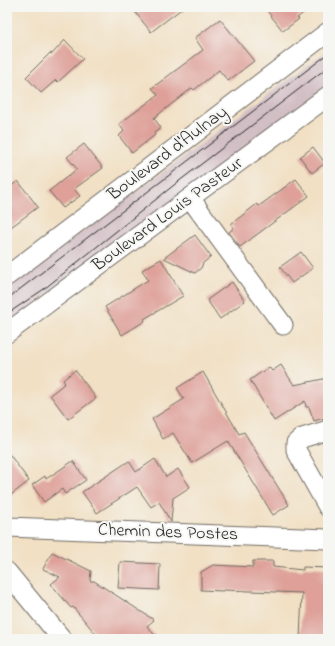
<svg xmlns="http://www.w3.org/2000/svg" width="335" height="646" font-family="'Indie Flower',sans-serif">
<rect width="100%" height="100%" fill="#f6f6f2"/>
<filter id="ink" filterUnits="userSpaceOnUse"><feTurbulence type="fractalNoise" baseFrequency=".025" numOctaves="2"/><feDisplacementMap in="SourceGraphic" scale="8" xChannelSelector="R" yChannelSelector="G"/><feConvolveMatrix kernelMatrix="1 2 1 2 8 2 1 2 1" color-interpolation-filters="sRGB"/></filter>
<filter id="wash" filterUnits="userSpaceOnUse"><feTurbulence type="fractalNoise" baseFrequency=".012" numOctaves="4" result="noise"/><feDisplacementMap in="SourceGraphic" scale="16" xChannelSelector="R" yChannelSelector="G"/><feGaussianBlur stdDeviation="0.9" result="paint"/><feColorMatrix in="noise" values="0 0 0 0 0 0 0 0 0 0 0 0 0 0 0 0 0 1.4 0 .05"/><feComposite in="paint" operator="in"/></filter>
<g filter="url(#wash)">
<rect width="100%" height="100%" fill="#f1e0c4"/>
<!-- industrial -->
<polygon fill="#d2bec5" points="328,50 328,87 7,325 7,287"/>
<g id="blocks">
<!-- building -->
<g fill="#dea099">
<polygon points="131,7 184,7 151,32"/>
<polygon points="264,7 311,7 297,18 299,19 283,31"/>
<polygon points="220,19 254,61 228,81 219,70 194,90 192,88 154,118 161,128 154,133 155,135 132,153 119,136 124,131 119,124 158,95 152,88 203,50 195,38"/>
<polygon points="65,40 83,59 58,82 56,80 41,93 26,77 50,53 52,54"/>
<polygon points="84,144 103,168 74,189 80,196 63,208 49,191 77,169 67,157"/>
<polygon points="313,147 325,163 312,173 300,157"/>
<polygon points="296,179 309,196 240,247 229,232 234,228 231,224 257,204 259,206"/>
<polygon points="18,181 38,207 7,230 7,189"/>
<polygon points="195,235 211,257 203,263 201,268 195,273 164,258"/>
<polygon points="301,252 313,268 292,283 280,267"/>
<polygon points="161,259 183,296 144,319 145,321 122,335 105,307 148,280 142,270"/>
<polygon points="232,282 245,301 220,319 207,300"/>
<polygon points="281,365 294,385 328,378 328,417 314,421 309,407 306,407 305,401 274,421 250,380 269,367 272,371"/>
<polygon points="75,370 96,398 68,419 50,395 65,383 63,380"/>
<polygon points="203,372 239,434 244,432 289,505 273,515 228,441 192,463 173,433 163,439 152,419 184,399 177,388"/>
<polygon points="7,451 29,481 7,498"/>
<polygon points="155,459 166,477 178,469 190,487 173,498 171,522 159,502 151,507 137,487 97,513 82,492 129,461 136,472"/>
<polygon points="73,461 86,480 65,494 62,489 44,502 32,485 45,476 46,479"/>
<polygon points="52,552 91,571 90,581 94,581 154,620 147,626 158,639 100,639 73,607 71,608 51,584 60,577 43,569"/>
<polygon points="253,561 273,561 273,567 303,570 303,567 328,568 328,639 300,639 302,593 223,590 223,591 201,590 201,572 213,565 253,567"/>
<polygon points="120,562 160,564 159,590 118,588"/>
</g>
</g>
</g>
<g filter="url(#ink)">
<use href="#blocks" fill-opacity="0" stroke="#706a61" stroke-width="1"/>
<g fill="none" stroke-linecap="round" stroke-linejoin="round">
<defs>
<g id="minor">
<polyline points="190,198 283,325"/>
<polyline points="7,276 328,32"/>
<polyline points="7,333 328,96"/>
<polyline points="328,430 302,438 296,443 296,450 328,507"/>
<polyline points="7,527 328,539"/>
<polyline points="7,572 62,639"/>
</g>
</defs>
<!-- minor casing -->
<use href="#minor" stroke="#706a61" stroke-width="21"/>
<!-- minor -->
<use href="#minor" stroke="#fff" stroke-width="19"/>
<!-- tram -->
<g stroke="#2b2b2b" stroke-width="1">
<polyline points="7,299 328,54"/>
<polyline points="7,314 44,289 174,185 328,67"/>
</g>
</g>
</g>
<g text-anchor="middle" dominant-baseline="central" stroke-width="4" stroke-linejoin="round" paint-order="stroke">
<!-- street labels -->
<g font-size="18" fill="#2b2b2b" stroke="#f6f6f2">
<text transform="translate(168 154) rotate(-37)">Boulevard d'Aulnay</text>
<text transform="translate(168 215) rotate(-36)">Boulevard Louis Pasteur</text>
<text transform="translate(168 533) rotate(2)">Chemin des Postes</text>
</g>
</g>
<!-- margin -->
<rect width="335" height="646" fill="none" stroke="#f6f6f2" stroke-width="24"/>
</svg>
